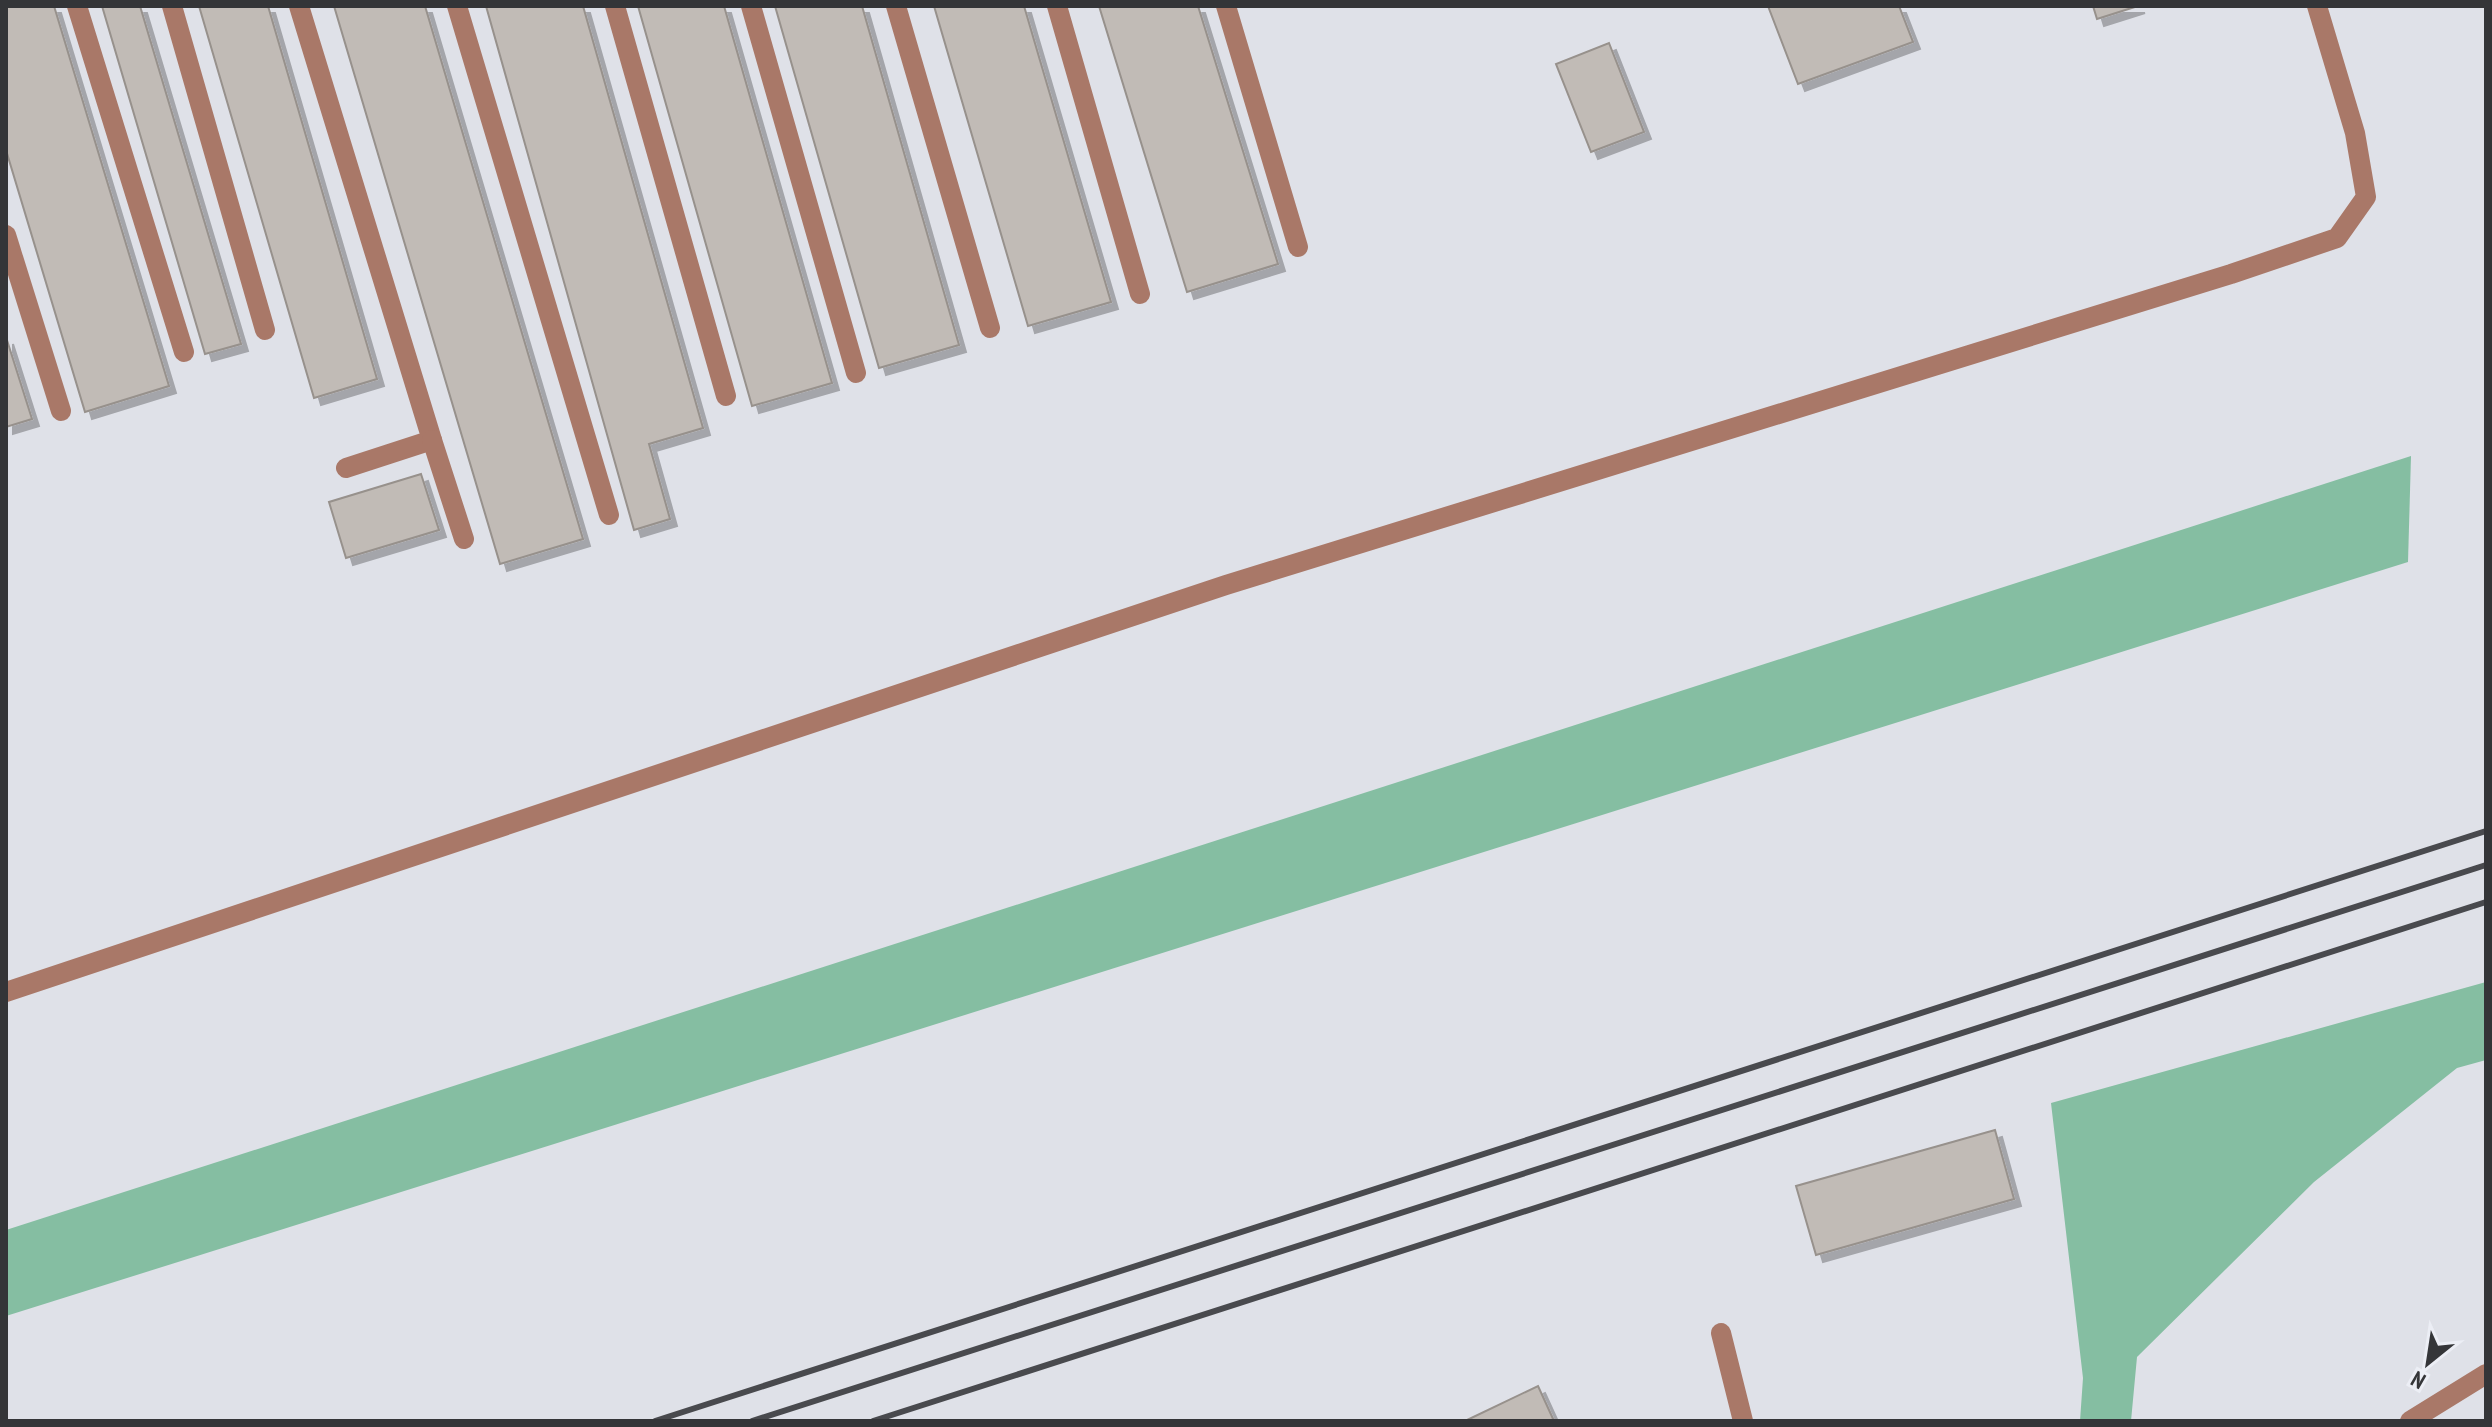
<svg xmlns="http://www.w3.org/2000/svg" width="2492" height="1427" font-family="'PT Sans Narrow',sans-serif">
<defs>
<filter id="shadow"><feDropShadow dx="7" dy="7" stdDeviation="0" flood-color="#0004"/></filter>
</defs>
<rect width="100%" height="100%" fill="#dfe1e8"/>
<!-- green -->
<g fill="#85bea2">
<polygon points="2411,456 2408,562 6,1316 6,1230"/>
<polygon points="2486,982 2486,1060 2457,1068 2314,1182 2137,1357 2131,1421 2080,1421 2083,1378 2051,1103"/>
</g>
<!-- building -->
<g fill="#c1bbb6" stroke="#97918c" stroke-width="2" filter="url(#shadow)">
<polygon points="6,6 54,6 169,386 85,412 6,150"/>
<polygon points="102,6 140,6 241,344 205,354"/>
<polygon points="199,6 268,6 377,379 314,398"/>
<polygon points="334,6 425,6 583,539 500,564"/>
<polygon points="486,6 583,6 703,428 649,444 670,519 634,530"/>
<polygon points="638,6 724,6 832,383 752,406"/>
<polygon points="775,6 862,6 959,345 879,368"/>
<polygon points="934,6 1024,6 1111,302 1028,326"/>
<polygon points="1099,6 1198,6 1278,264 1187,292"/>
<polygon points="1768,6 1899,6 1913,42 1798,84"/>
<polygon points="2093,6 2138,6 2097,19"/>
<polygon points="1609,43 1644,132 1591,152 1556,64"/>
<polygon points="6,337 32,419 6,427"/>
<polygon points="421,474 439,530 346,558 329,502"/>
<polygon points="1995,1130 2014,1199 1816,1255 1796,1186"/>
<polygon points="1538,1386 1554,1421 1465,1421"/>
</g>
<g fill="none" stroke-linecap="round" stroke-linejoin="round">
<!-- minor -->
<g stroke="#a97868" stroke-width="20">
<polyline points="77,6 184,352"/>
<polyline points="172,6 265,330"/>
<polyline points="299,6 432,440 346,468"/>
<polyline points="457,6 609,515"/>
<polyline points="615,6 726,396"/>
<polyline points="751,6 856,373"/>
<polyline points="896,6 990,328"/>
<polyline points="1057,6 1140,294"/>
<polyline points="1226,6 1298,247"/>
<polyline points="6,235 61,411"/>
<polyline points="432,440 464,539"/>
<polyline points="6,992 1226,585 2231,274 2337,238 2366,197 2355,133 2317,6"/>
<polyline points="1721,1333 1743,1421"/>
<polyline points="2410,1421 2486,1374"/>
</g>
<!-- rail -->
<g stroke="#494a4e" stroke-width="6">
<polyline points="655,1421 2486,831"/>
<polyline points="752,1421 2486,865"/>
<polyline points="873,1421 2486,902"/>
</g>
</g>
<!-- border -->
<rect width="2492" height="1427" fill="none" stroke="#343538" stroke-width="16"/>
<!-- north arrow -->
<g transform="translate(2428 1363) rotate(210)" stroke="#eceef5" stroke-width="6" paint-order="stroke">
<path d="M0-6L14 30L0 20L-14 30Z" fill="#343538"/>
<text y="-12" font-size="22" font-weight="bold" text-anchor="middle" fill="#343538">N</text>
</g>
</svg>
